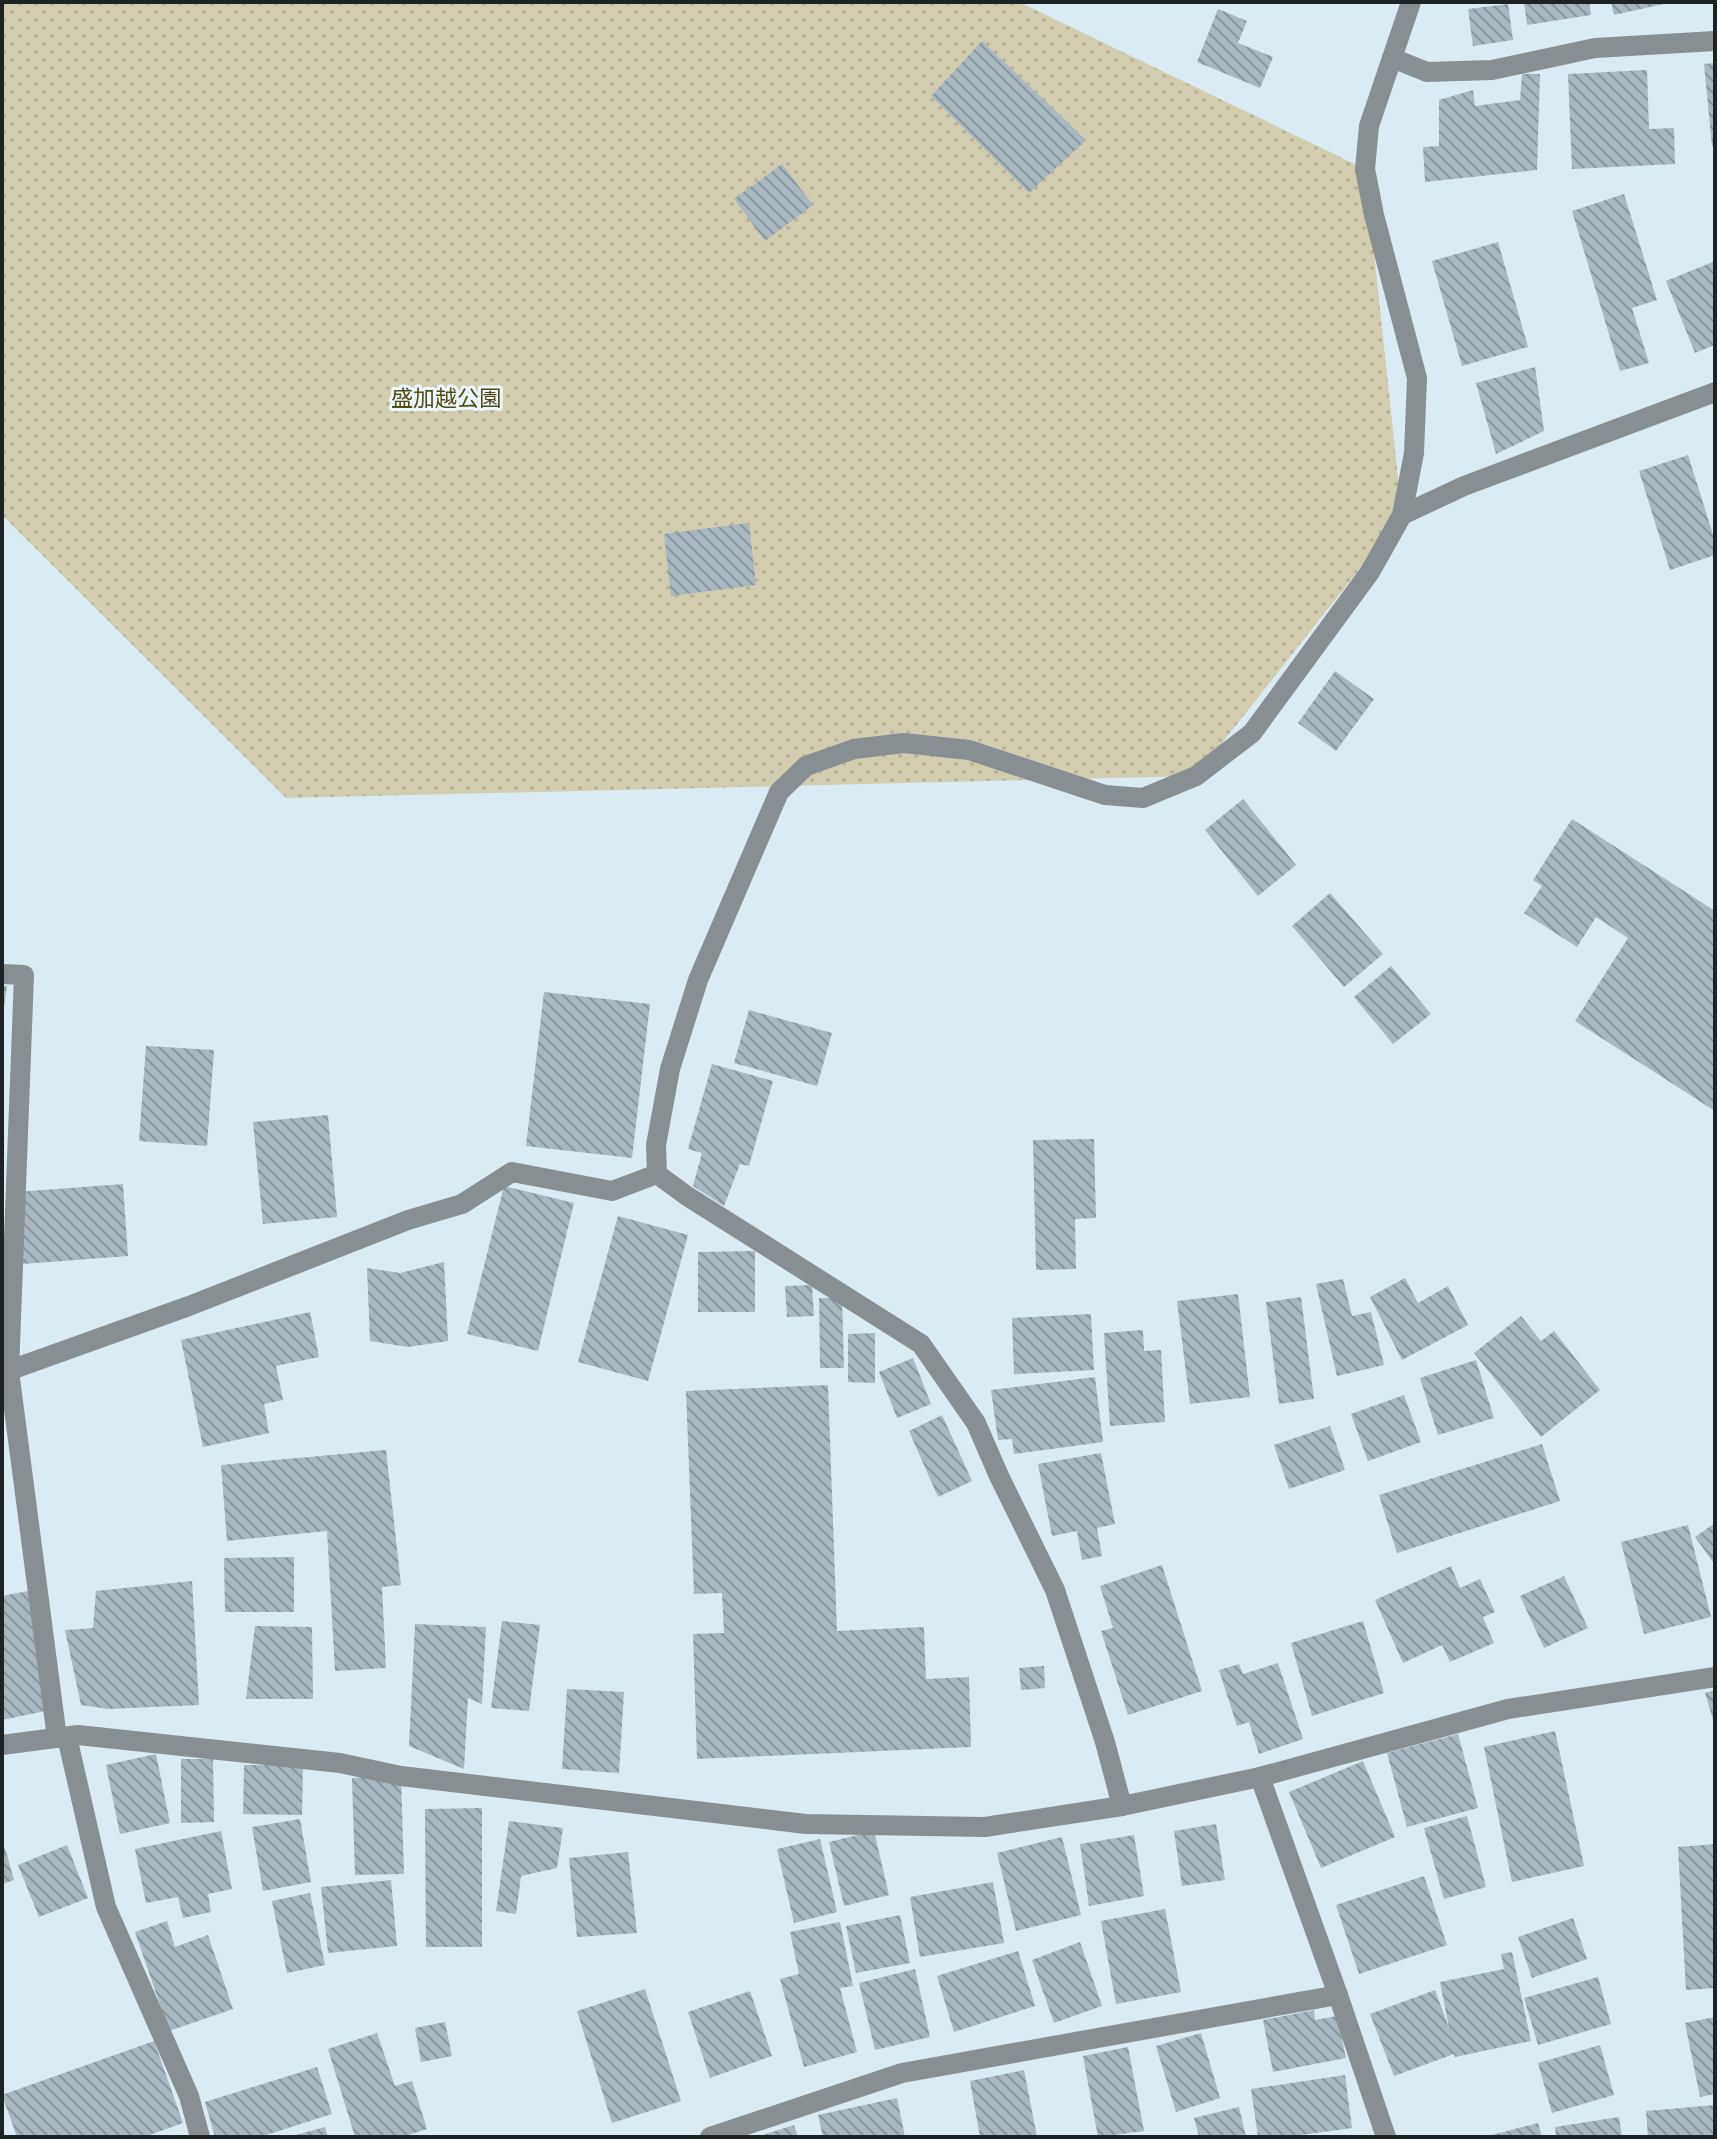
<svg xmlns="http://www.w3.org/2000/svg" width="1717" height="2139" font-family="'Nunito Sans','Noto Sans JP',sans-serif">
<defs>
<pattern id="grass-dots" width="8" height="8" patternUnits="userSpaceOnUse" patternTransform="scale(2)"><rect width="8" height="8" fill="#d2ccb0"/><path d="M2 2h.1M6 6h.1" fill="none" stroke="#b4af97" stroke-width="1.8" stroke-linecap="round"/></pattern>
<pattern id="building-back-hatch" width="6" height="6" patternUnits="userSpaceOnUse" patternTransform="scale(2)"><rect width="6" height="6" fill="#a9b8c0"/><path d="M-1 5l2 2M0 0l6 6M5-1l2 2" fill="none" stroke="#89959c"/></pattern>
</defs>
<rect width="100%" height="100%" fill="#dbebf3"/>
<!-- grass -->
<polygon fill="url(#grass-dots)" points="2,2 1019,2 1365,169 1402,515 1196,776 286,798 2,515"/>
<!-- building -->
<g fill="url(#building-back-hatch)">
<polygon points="1524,2 1589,2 1591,15 1527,25"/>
<polygon points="1611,2 1668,2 1668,3 1614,15"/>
<polygon points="1508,4 1513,40 1473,46 1468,9"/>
<polygon points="1218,9 1247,21 1238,43 1273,57 1260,88 1197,62"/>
<polygon points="982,41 1086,140 1029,193 931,96"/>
<polygon points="1715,63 1715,146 1712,146 1704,64"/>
<polygon points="1647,70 1649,129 1674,128 1675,164 1572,169 1568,74"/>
<polygon points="1522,74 1540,74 1537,170 1425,182 1423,147 1439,146 1439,100 1473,90 1475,106 1520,100"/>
<polygon points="782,164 813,205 765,241 734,199"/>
<polygon points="1624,194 1657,300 1632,308 1649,363 1620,371 1572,211"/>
<polygon points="1498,242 1528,347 1462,366 1432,261"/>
<polygon points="1715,261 1715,345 1695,353 1666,281"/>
<polygon points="1535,367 1544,431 1496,454 1476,383"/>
<polygon points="1688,455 1715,541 1715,555 1670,570 1639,471"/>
<polygon points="749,523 756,585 671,596 664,534"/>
<polygon points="1335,671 1374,699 1336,751 1298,723"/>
<polygon points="1243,799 1296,865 1258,896 1205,830"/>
<polygon points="1572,819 1715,911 1715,1111 1575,1021 1628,938 1596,917 1577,947 1524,913 1542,886 1533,880"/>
<polygon points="1330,893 1383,954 1344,987 1292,926"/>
<polygon points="1391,966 1431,1014 1393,1044 1354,997"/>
<polygon points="2,986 7,986 4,1007 2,1007"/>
<polygon points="544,992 650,1004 632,1158 526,1146"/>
<polygon points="749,1010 832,1033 817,1086 734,1063"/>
<polygon points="146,1046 214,1050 207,1146 139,1141"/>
<polygon points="712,1064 773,1081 749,1166 740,1164 724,1206 693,1186 702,1153 688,1149"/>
<polygon points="328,1115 337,1217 263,1224 253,1122"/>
<polygon points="1094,1139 1096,1218 1075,1219 1076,1269 1036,1270 1033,1140"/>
<polygon points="123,1184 128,1256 23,1264 17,1192"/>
<polygon points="504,1186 574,1203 538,1351 467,1334"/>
<polygon points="618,1216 688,1235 648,1381 578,1362"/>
<polygon points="755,1251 755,1312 698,1312 698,1252"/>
<polygon points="444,1262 448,1341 408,1347 370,1341 367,1268 400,1273"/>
<polygon points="1405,1278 1418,1303 1448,1286 1468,1325 1402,1360 1370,1297"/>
<polygon points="1343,1279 1352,1316 1371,1312 1384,1365 1337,1376 1316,1284"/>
<polygon points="812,1285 814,1316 787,1317 785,1286"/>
<polygon points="1238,1294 1250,1397 1190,1404 1177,1301"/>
<polygon points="1301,1297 1314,1399 1279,1404 1266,1302"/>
<polygon points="819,1298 842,1298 844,1368 820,1368"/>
<polygon points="310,1312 319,1357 276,1366 283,1400 264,1404 269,1433 203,1447 181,1340"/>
<polygon points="1091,1314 1094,1370 1014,1374 1012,1318"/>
<polygon points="1521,1316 1541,1341 1554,1331 1600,1390 1541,1437 1474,1353"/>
<polygon points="1143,1330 1144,1351 1161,1350 1165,1422 1110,1426 1104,1333"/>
<polygon points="875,1333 875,1383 848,1382 848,1334"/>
<polygon points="913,1358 931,1404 897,1418 879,1372"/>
<polygon points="1476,1360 1494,1418 1438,1435 1420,1378"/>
<polygon points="1095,1377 1103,1442 1014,1454 1012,1439 998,1440 991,1390"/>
<polygon points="828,1385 837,1631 924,1627 926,1679 969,1677 971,1747 697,1759 693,1634 724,1633 722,1593 694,1594 686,1391"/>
<polygon points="1404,1395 1421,1442 1368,1461 1351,1414"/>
<polygon points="942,1415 972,1481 938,1497 909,1431"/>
<polygon points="1330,1426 1345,1470 1289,1489 1274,1445"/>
<polygon points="1542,1444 1560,1501 1397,1553 1379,1495"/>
<polygon points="386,1450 401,1585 382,1587 386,1668 335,1671 327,1531 227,1541 221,1465"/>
<polygon points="1101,1453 1115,1524 1097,1528 1102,1556 1082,1560 1077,1531 1052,1536 1038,1464"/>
<polygon points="1715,1523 1715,1565 1695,1537"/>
<polygon points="1688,1525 1711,1617 1644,1634 1621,1542"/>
<polygon points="294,1557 294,1612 225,1612 224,1558"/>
<polygon points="1162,1565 1202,1691 1128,1715 1101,1631 1113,1628 1100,1586"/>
<polygon points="1451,1566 1460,1588 1480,1579 1495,1612 1483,1617 1494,1643 1450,1662 1442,1645 1403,1663 1375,1600"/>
<polygon points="1564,1576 1588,1628 1544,1648 1520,1596"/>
<polygon points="192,1581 199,1705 108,1709 81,1705 65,1630 93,1628 96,1591"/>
<polygon points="28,1591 50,1710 2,1720 2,1596"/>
<polygon points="502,1621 540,1625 529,1711 491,1708"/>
<polygon points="1363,1621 1384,1693 1312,1716 1291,1643"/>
<polygon points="415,1624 486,1627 482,1704 468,1698 464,1769 409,1746"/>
<polygon points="255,1626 312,1627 313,1699 246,1699"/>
<polygon points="1278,1663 1303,1739 1259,1754 1249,1722 1237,1726 1219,1670 1239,1664 1243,1674"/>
<polygon points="1044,1666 1045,1688 1021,1690 1019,1668"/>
<polygon points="567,1689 624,1692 619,1773 562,1769"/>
<polygon points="1715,1690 1715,1722 1714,1723 1705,1693"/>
<polygon points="1555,1731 1584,1866 1512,1882 1484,1747"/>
<polygon points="1458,1734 1478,1808 1407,1827 1387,1753"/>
<polygon points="156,1754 170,1823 120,1834 106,1765"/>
<polygon points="181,1759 213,1759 214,1822 181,1823"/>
<polygon points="1363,1761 1395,1837 1321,1868 1289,1792"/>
<polygon points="244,1765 303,1765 302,1815 243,1814"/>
<polygon points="401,1776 404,1874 355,1875 352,1778"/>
<polygon points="482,1808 482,1947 426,1947 425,1809"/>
<polygon points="1467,1816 1486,1887 1444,1899 1424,1828"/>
<polygon points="300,1819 311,1882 263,1891 252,1827"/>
<polygon points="509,1821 563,1828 557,1868 521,1876 516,1914 496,1911"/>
<polygon points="1216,1824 1225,1880 1182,1886 1174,1831"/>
<polygon points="221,1831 232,1889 208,1894 211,1912 183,1918 178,1897 146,1903 135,1849"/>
<polygon points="874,1831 889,1895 844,1906 829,1842"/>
<polygon points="1134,1835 1144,1896 1089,1906 1080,1844"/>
<polygon points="1062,1837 1081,1915 1016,1931 997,1853"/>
<polygon points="820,1839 837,1912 794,1923 777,1849"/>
<polygon points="1715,1844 1715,1988 1686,1990 1678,1847"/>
<polygon points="67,1845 88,1898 39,1917 18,1865"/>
<polygon points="5,1848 14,1880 2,1884 2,1849"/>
<polygon points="628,1852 637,1933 577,1937 569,1858"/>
<polygon points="1424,1876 1447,1945 1359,1974 1336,1905"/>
<polygon points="391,1880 397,1946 328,1953 321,1887"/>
<polygon points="993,1882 1004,1943 920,1957 910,1897"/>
<polygon points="310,1893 325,1965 287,1973 272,1901"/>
<polygon points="1165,1909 1181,1992 1116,2004 1101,1921"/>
<polygon points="900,1915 910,1963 856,1973 846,1926"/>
<polygon points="1573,1918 1587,1959 1532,1978 1518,1937"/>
<polygon points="167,1921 175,1947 208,1935 233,2009 169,2031 135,1932"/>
<polygon points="840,1922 853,1986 840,1988 857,2052 804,2067 780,1979 799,1974 790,1932"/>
<polygon points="1080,1942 1102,2006 1054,2023 1032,1960"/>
<polygon points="1018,1951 1035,2006 954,2032 937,1976"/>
<polygon points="1512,1952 1531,2041 1455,2057 1454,2054 1394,2076 1370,2014 1435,1990 1449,2028 1440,1982 1504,1969 1501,1954"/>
<polygon points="915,1969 930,2037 875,2050 859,1983"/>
<polygon points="1598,1977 1611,2024 1538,2045 1524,1998"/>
<polygon points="645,1989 681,2101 612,2123 577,2011"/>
<polygon points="750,1991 772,2056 710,2078 688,2012"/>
<polygon points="1314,2010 1315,2020 1337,2016 1346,2058 1273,2072 1263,2020"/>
<polygon points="1715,2017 1715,2094 1700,2097 1685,2023"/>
<polygon points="445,2022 452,2056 421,2062 415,2028"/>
<polygon points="377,2033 395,2086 412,2081 427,2129 402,2137 355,2137 328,2049"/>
<polygon points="1201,2033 1220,2098 1176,2112 1156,2046"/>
<polygon points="154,2041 183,2123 144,2137 17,2137 2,2095"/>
<polygon points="1600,2045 1614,2095 1552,2113 1538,2063"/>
<polygon points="1128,2047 1144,2131 1098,2137 1083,2056"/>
<polygon points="317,2067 332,2114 260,2137 215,2137 205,2102"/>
<polygon points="1024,2070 1037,2137 980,2137 970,2081"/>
<polygon points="1345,2075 1352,2128 1287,2137 1258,2137 1251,2089"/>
<polygon points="897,2098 905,2137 823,2137 818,2115"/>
<polygon points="1715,2105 1715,2137 1648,2137 1646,2111"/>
<polygon points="1239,2107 1246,2137 1199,2137 1194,2118"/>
<polygon points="1619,2117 1622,2137 1556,2137 1555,2127"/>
<polygon points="1538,2123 1542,2137 1488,2137 1488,2136"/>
<polygon points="794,2125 798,2137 760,2137 760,2136"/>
<polygon points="325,2127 328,2137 292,2137 292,2136"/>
</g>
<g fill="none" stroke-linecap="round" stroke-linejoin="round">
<!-- minor -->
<g stroke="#888f92" stroke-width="20">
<polyline points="1392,58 1427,72 1492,70 1595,48 1715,41"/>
<polyline points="1402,515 1464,486 1715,392"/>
<polyline points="2,974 24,975 9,1371 57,1738"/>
<polyline points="657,1174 656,1145 670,1069 698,980 779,792 806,766 854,749 904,743 969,750 1105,795 1143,798 1196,776 1252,733 1370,572 1402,515 1414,453 1417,378 1374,215 1365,169 1369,126 1411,2"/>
<polyline points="657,1174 687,1196 921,1344 976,1423 999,1476 1055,1590 1105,1742 1122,1806"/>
<polyline points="2,1373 189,1306 408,1220 462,1204 512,1172 612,1191 657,1174"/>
<polyline points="67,1737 106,1907 189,2096 200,2137"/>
<polyline points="2,1745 78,1735 340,1763 401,1776 806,1824 985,1827 1122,1806 1260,1777 1508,1709 1715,1677"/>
<polyline points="1260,1777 1338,1995 1386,2137"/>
<polyline points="710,2137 902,2073 1338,1995"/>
</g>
</g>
<g text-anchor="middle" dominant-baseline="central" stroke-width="6" stroke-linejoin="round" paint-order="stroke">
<!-- park labels -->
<g font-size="22" fill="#554a14" stroke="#eaf7fe">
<text x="446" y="399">盛加越公園</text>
</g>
</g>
<!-- border -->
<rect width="1717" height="2139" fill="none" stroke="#1d2225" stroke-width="8"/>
</svg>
